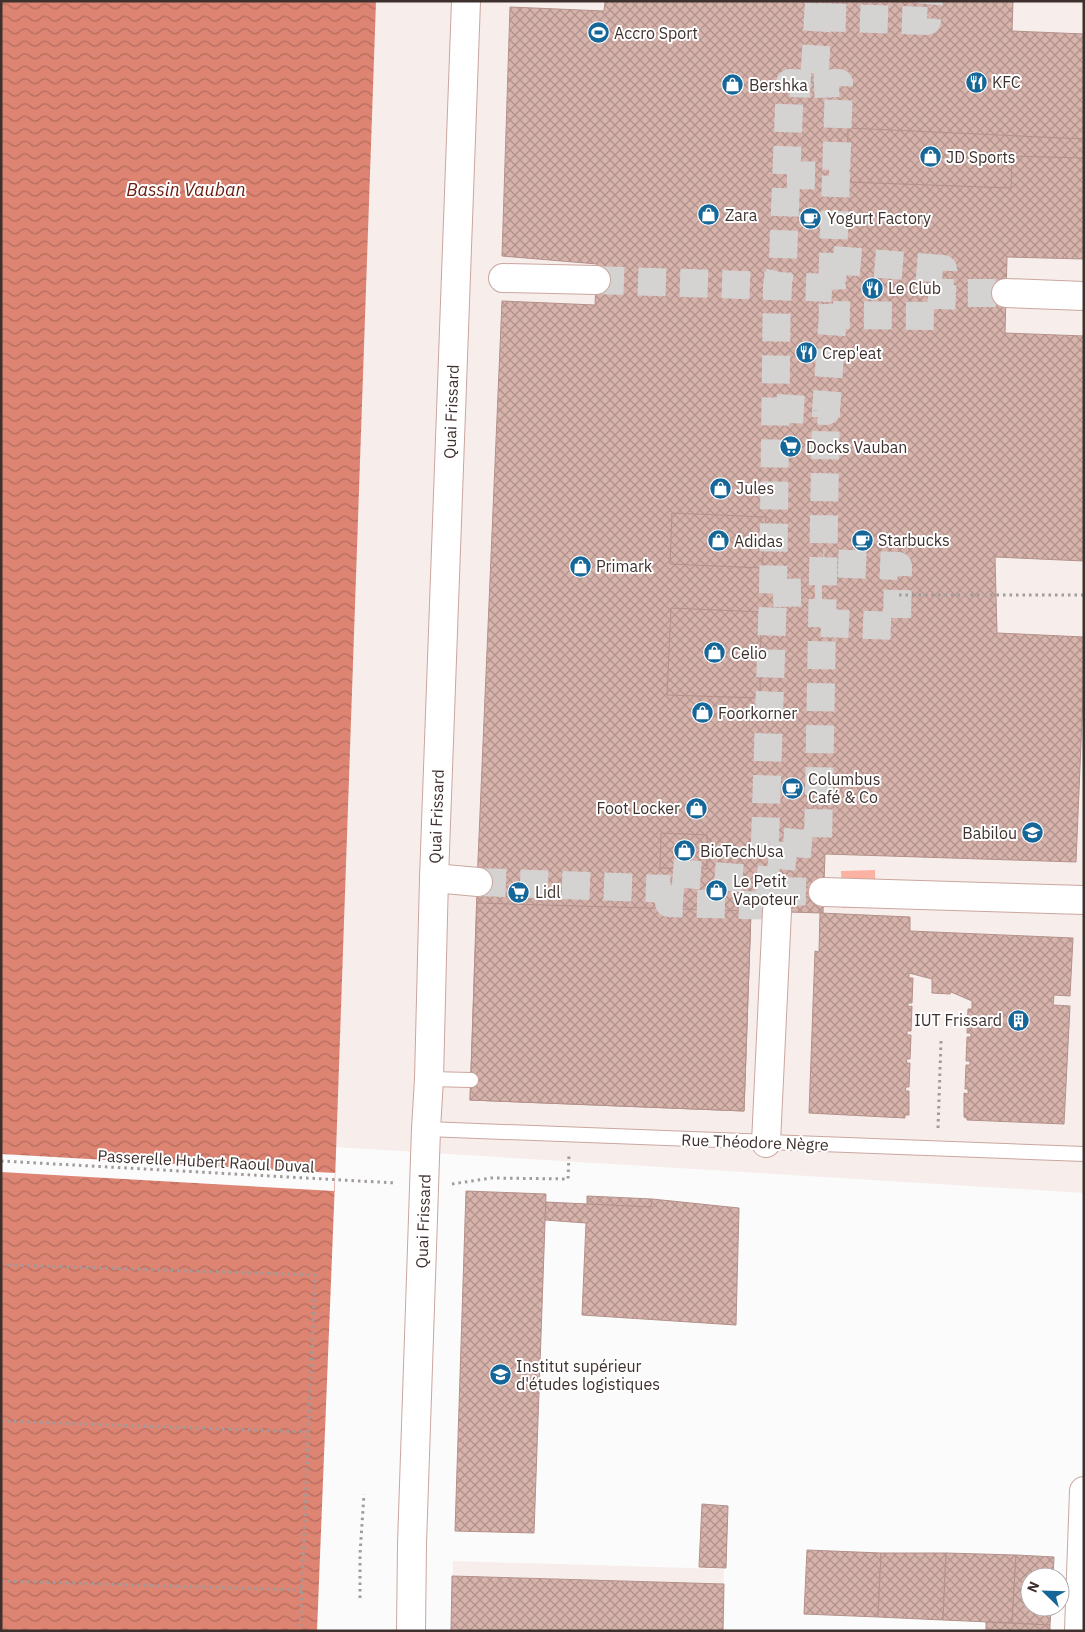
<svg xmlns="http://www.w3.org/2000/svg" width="1085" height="1632" font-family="'IBM Plex Sans',sans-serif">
<defs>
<pattern id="water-waves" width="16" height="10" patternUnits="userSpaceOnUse" patternTransform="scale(1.25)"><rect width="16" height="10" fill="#dd8473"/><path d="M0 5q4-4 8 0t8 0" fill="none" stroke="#b56c5f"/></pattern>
<pattern id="building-cross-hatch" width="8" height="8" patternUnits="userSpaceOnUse" patternTransform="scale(1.25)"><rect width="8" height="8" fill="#d7b3ac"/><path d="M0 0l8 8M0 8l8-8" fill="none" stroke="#b0928c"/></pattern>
</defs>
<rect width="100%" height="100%" fill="#fbfbfb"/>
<!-- built -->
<g fill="#f7eeec">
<polygon points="300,1 1084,1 1084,1193 302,1145"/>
<polygon points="453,1561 724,1569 723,1631 451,1631"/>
</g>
<!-- green -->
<polygon fill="#fcb2a2" points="875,870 876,907 842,908 841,871"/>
<!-- water -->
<polygon fill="url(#water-waves)" points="1,1 376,1 335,1181 317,1631 1,1631"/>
<!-- pier -->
<polygon fill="#fbfbfb" points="1,1154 335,1173 334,1191 1,1172"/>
<!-- building -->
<g fill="url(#building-cross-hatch)" stroke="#b4918a">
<polygon points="605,1 1013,1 1012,31 1084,34 1084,259 1007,257 1005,333 1084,336 1084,561 995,557 997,633 1084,637 1084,672 1076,862 825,854 823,913 751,911 744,1111 470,1100 478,860 502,301 595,305 597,264 502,256 510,7 604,11"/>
<polygon points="848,128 1084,139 1084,158 1012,156 1011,188 847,182"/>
<polygon points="672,513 766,517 762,568 670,564"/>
<polygon points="671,608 761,612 760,698 667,695"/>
<polygon points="661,833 707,835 707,869 660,868"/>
<polygon points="477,903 751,911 744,1111 470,1100"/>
<polygon points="820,913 910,917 910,931 1073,938 1070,996 1054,995 1053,1005 1070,1006 1064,1124 967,1120 967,1118 964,1117 964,1093 968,1094 968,1089 965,1089 966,1065 970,1065 970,1061 966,1061 967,1037 971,1037 971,1033 967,1033 968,1009 972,1009 972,1001 951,992 950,994 932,993 932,979 909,973 909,978 913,978 912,1003 908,1003 908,1007 912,1006 911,1031 907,1031 907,1035 911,1035 910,1059 906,1059 907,1063 910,1063 909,1087 906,1087 905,1091 909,1091 909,1115 905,1115 905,1118 809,1113 815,951 819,952"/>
<polygon points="466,1191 546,1194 534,1533 455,1531"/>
<polygon points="587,1196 652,1199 651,1207 587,1204"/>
<polygon points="652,1199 739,1208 736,1325 582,1315 586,1223 545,1220 546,1202 651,1207"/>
<polygon points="702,1504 728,1506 726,1568 699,1567"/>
<polygon points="807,1550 881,1553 878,1617 804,1614"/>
<polygon points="881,1553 946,1553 943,1620 878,1617"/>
<polygon points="946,1553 1016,1555 1012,1623 943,1620"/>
<polygon points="1016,1555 1054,1557 1053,1577 1030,1577 1030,1607 1051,1607 1050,1625 1012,1623"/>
<polygon points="452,1576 724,1584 723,1631 451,1631"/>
<polygon points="986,1622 1050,1625 1050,1631 986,1631"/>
</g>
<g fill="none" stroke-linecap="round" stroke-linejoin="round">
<!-- street-tunnel -->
<g stroke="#d5d2d2" stroke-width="28" stroke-dasharray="28 14" stroke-linecap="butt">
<polyline points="818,17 927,21 929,1"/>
<polyline points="814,84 839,83 836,176"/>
<polyline points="787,175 836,176 832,288"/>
<polyline points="833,260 943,269 942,293"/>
<polyline points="596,280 832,288 833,315 941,316 942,293 1006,293"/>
<polyline points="776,408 826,411 833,315"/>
<polyline points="773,593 822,592"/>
<polyline points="821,623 897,626 898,566 823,563"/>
<polyline points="784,842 818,845 826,411"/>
<polyline points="478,882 670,889 671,873 779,881"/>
<polyline points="670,889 669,903 778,906"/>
<polyline points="778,891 823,892"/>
<polyline points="777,911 784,842 765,841 773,593 777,286 783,259 790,83 814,84 819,1"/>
</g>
<defs>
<g id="lane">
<polyline points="429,1079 471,1080"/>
<polyline points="426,1129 1084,1154"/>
</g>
<g id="street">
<polyline points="503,278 596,280"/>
<polyline points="1006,293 1084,296"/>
<polyline points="434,878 478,882"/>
<polyline points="823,892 1084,900"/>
<polyline points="766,1143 777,911"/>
<polyline points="1079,1631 1084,1491"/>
</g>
<g id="secondary">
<path id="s1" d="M411 1631 412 1544 426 1129 429 1079 434 878 466 1"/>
</g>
</defs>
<!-- lane casing -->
<use href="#lane" stroke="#caa69f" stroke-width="16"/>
<!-- street casing -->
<use href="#street" stroke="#caa69f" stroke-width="30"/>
<!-- secondary casing -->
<use href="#secondary" stroke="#caa69f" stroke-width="30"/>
<!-- path -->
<g stroke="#a19b99" stroke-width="3" stroke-dasharray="2.5 4" stroke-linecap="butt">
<polyline points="899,595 1084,595"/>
<polyline points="938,1128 941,1041"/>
<polyline points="1,1161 396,1183"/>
<polyline points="452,1184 491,1178 568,1179 569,1154"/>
<polyline points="8,1265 315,1275 300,1631"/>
<polyline points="1,1421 308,1432"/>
<polyline points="1,1581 302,1590"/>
<polyline points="360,1598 360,1554 364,1494"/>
</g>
<!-- lane -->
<use href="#lane" stroke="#fff" stroke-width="14"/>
<!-- street -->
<use href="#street" stroke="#fff" stroke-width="28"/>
<!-- secondary -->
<use href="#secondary" stroke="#fff" stroke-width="28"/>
</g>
<!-- icons -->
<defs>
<symbol id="stadium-disc" viewBox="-11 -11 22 22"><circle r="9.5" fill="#166799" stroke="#fff"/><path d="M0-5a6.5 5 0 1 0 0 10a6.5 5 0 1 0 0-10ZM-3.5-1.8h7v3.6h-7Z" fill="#fff"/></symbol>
<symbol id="restaurant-disc" viewBox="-11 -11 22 22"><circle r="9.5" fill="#166799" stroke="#fff"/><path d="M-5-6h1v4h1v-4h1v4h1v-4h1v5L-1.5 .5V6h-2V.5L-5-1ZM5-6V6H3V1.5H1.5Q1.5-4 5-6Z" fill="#fff"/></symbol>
<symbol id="shop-disc" viewBox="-11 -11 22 22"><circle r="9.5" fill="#166799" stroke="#fff"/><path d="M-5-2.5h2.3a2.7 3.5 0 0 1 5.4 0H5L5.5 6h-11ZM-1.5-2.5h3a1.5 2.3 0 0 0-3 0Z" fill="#fff"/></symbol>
<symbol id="cafe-disc" viewBox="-11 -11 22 22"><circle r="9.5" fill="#166799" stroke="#fff"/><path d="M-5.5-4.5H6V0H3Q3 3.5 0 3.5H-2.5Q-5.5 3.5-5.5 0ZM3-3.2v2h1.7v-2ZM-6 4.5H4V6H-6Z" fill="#fff"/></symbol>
<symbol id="supermarket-disc" viewBox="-11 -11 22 22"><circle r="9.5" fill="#166799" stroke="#fff"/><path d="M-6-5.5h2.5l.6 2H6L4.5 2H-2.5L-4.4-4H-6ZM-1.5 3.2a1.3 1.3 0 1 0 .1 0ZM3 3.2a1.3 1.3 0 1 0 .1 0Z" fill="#fff"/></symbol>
<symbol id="school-disc" viewBox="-11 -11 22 22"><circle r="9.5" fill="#166799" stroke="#fff"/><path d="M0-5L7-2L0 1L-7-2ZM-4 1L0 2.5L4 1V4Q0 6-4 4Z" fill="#fff"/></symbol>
<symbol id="building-disc" viewBox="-11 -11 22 22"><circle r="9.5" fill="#166799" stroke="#fff"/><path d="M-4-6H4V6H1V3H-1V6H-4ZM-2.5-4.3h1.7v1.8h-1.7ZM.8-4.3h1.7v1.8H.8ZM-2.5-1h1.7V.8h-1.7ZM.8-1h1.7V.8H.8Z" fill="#fff"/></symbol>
<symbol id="university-disc" viewBox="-11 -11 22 22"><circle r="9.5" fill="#166799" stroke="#fff"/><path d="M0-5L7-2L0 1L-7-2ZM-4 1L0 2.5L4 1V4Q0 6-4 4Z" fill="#fff"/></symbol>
</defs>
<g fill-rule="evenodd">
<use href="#stadium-disc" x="586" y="20" width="25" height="25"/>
<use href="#restaurant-disc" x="964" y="70" width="25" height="25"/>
<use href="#shop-disc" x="720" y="72" width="25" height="25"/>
<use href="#shop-disc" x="918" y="144" width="25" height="25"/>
<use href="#shop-disc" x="696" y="202" width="25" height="25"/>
<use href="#cafe-disc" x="798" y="206" width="25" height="25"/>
<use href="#restaurant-disc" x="860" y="276" width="25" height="25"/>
<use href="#restaurant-disc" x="794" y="340" width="25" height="25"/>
<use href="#supermarket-disc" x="778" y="434" width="25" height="25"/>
<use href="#shop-disc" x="708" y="476" width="25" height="25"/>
<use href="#cafe-disc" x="850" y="528" width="25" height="25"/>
<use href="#shop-disc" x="706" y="528" width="25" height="25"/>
<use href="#shop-disc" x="568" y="554" width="25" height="25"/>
<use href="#shop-disc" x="702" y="640" width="25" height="25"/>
<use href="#shop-disc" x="690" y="700" width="25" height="25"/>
<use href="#cafe-disc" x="780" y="776" width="25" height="25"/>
<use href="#shop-disc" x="684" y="796" width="25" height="25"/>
<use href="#school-disc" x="1020" y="820" width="25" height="25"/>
<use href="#shop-disc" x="672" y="838" width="25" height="25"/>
<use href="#shop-disc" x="704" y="878" width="25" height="25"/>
<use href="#supermarket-disc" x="506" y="880" width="25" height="25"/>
<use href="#building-disc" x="1006" y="1008" width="25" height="25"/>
<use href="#university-disc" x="488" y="1362" width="25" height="25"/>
</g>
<g text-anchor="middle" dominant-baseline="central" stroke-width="4" stroke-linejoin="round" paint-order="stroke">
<!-- poi labels -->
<g font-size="16" fill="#3e302d" stroke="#fff" text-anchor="start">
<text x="614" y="33">Accro Sport</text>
<text x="992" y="82">KFC</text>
<text x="749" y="85">Bershka</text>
<text x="946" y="157">JD Sports</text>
<text x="725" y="215">Zara</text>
<text x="827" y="218">Yogurt Factory</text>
<text x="888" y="288">Le Club</text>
<text x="822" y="353">Crep'eat</text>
<text x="806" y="447">Docks Vauban</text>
<text x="736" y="488">Jules</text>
<text x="878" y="540">Starbucks</text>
<text x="734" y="541">Adidas</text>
<text x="596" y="566">Primark</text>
<text x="731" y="653">Celio</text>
<text x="718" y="713">Foorkorner</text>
<text x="808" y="779">Columbus<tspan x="808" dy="18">Café &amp; Co</tspan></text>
<text x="680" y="808" text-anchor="end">Foot Locker</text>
<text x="1017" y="833" text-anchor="end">Babilou</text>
<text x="700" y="851">BioTechUsa</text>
<text x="733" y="881">Le Petit<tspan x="733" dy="18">Vapoteur</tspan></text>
<text x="535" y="892">Lidl</text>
<text x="1002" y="1020" text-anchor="end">IUT Frissard</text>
<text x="516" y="1366">Institut supérieur<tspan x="516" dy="18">d'études logistiques</tspan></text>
</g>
<!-- street labels -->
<g font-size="16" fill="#3e302d" stroke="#fff">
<text stroke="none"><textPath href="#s1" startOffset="1220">Quai Frissard</textPath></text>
<text stroke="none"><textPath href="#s1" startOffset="815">Quai Frissard</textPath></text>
<text transform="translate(755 1142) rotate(2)">Rue Théodore Nègre</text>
<text transform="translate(206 1161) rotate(3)">Passerelle Hubert Raoul Duval</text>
<text stroke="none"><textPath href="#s1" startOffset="410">Quai Frissard</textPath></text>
</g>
<!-- water labels -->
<g font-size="18" font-style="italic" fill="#6a1a0d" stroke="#fff">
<text x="186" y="189">Bassin Vauban</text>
</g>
</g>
<!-- border -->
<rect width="1085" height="1632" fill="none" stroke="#3e302d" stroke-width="5"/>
<!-- north arrow -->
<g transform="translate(1045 1592) rotate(293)"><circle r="24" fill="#ffffff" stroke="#b2acab"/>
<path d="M0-4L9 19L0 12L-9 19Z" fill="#166799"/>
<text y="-8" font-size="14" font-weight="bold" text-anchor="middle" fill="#3e302d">N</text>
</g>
</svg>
